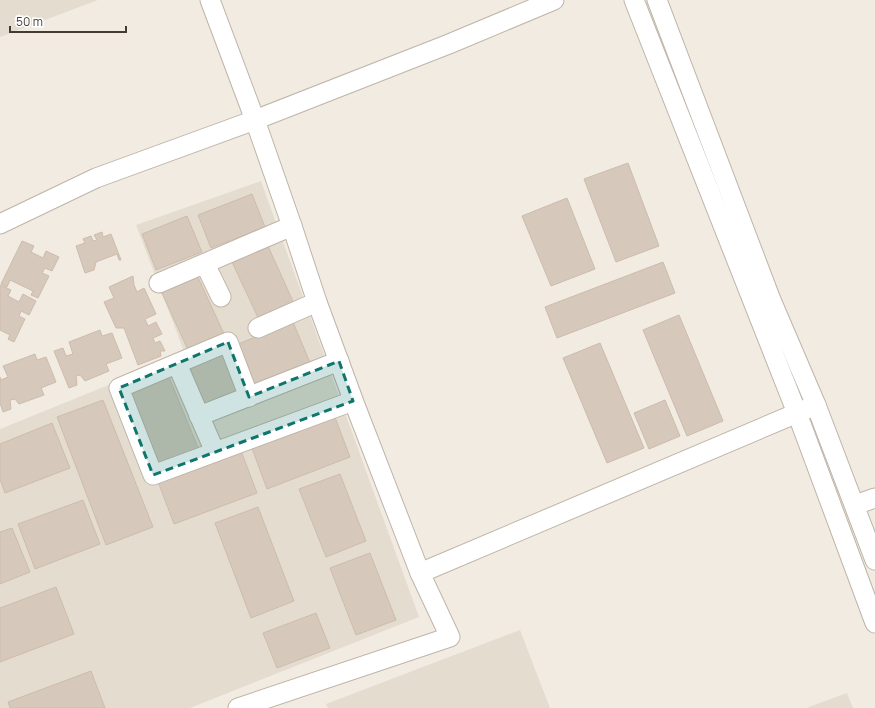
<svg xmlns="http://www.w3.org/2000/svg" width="875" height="708" font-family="Manrope,sans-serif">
<rect width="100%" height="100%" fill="#f1ebe2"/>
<!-- residential -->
<g fill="#e5dcd0">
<polygon points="0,0 98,0 0,37"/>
<polygon points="261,181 419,617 190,708 0,708 0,429 185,354 136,225"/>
<polygon points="520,630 550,708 328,708 326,704"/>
<polygon points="847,693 853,708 806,708"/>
</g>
<!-- building -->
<g fill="#d6c8ba" stroke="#cdbcab">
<polygon points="628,163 659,246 616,262 584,179"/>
<polygon points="252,194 265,227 211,248 198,215"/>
<polygon points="567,198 595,269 551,286 522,216"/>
<polygon points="187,216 202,252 156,270 142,234"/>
<polygon points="102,232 103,237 111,234 121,260 119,260 117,254 96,262 94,270 85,273 76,246 85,243 83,239 91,236 93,241 97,240 94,235"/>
<polygon points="22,241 34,246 31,252 43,258 46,251 59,257 52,271 45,268 42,273 49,276 38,298 31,295 33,291 10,280 7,287 1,284"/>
<polygon points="268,246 296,308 261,324 232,262"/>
<polygon points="663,262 675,293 557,338 545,307"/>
<polygon points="196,273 225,336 189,352 160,289"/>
<polygon points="133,276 134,285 137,292 144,288 156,314 145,319 148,326 156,322 162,334 153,338 155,343 160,341 165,351 160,351 161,356 138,365 124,328 116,328 104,302 114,298 109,287"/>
<polygon points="0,285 11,290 8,296 19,302 23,294 36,301 29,315 21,311 19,316 25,319 14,342 8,339 10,335 0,330"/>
<polygon points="679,315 723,421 687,436 643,330"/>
<polygon points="293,322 311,365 251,389 233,346"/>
<polygon points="100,330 102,336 112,333 122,358 106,364 109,371 85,381 80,375 76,376 77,385 69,388 54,351 63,348 66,356 73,354 69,342"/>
<polygon points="600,343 644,448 607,463 563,358"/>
<polygon points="223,349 242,392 201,410 182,367"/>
<polygon points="35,354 37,360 46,357 56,382 41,388 44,395 19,404 15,399 10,400 11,409 3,412 0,403 0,377 1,380 8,377 3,366"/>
<polygon points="167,372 199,450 151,469 119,391"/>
<polygon points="103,400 153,527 106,545 57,417"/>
<polygon points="665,400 680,436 649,449 634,413"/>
<polygon points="333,412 350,457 267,489 250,443"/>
<polygon points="52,423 70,468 5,493 0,479 0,444"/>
<polygon points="240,448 257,493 174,524 157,479"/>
<polygon points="340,474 366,541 326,557 299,489"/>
<polygon points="83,500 100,544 35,569 18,524"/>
<polygon points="258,507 294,601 251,618 215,523"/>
<polygon points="12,528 30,572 0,584 0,532"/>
<polygon points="370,553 396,620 356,635 330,568"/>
<polygon points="56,587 74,634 0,662 0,608"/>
<polygon points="316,613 330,648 277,668 263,633"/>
<polygon points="91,671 105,708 10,708 8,702"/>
</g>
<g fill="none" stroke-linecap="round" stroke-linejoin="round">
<defs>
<g id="minor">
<polyline points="210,0 255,120 292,226 317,302 355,405 420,573 816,405"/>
<polyline points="634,0 797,413 875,623"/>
<polyline points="657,0 771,300 816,405 875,560"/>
<polyline points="0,224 96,178 255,120 449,44 554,0"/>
<polyline points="205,264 221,297"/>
<polyline points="159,283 292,226"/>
<polyline points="258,328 317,302"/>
<polyline points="177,364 215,452"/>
<polyline points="249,397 228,342 119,388 153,475 353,401"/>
<polyline points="199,416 339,361"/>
<polyline points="855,505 875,498"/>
<polyline points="238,708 450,637 420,573"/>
</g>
</defs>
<!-- minor casing -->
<use href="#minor" stroke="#bfb4a8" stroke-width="21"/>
<!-- minor -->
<use href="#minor" stroke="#fff" stroke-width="19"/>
</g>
<!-- marked area -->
<path fill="#0f766e" fill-opacity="0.2" stroke="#0f766e" stroke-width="3" stroke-dasharray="8 5" stroke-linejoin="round" d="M228 342 249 397 339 361 353 401 153 475 119 388Z"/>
<!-- scale -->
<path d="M10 26v6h116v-6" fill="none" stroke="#423a33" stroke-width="2"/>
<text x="16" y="26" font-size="12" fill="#423a33" stroke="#ffffff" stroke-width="3" paint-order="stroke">50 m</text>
</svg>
